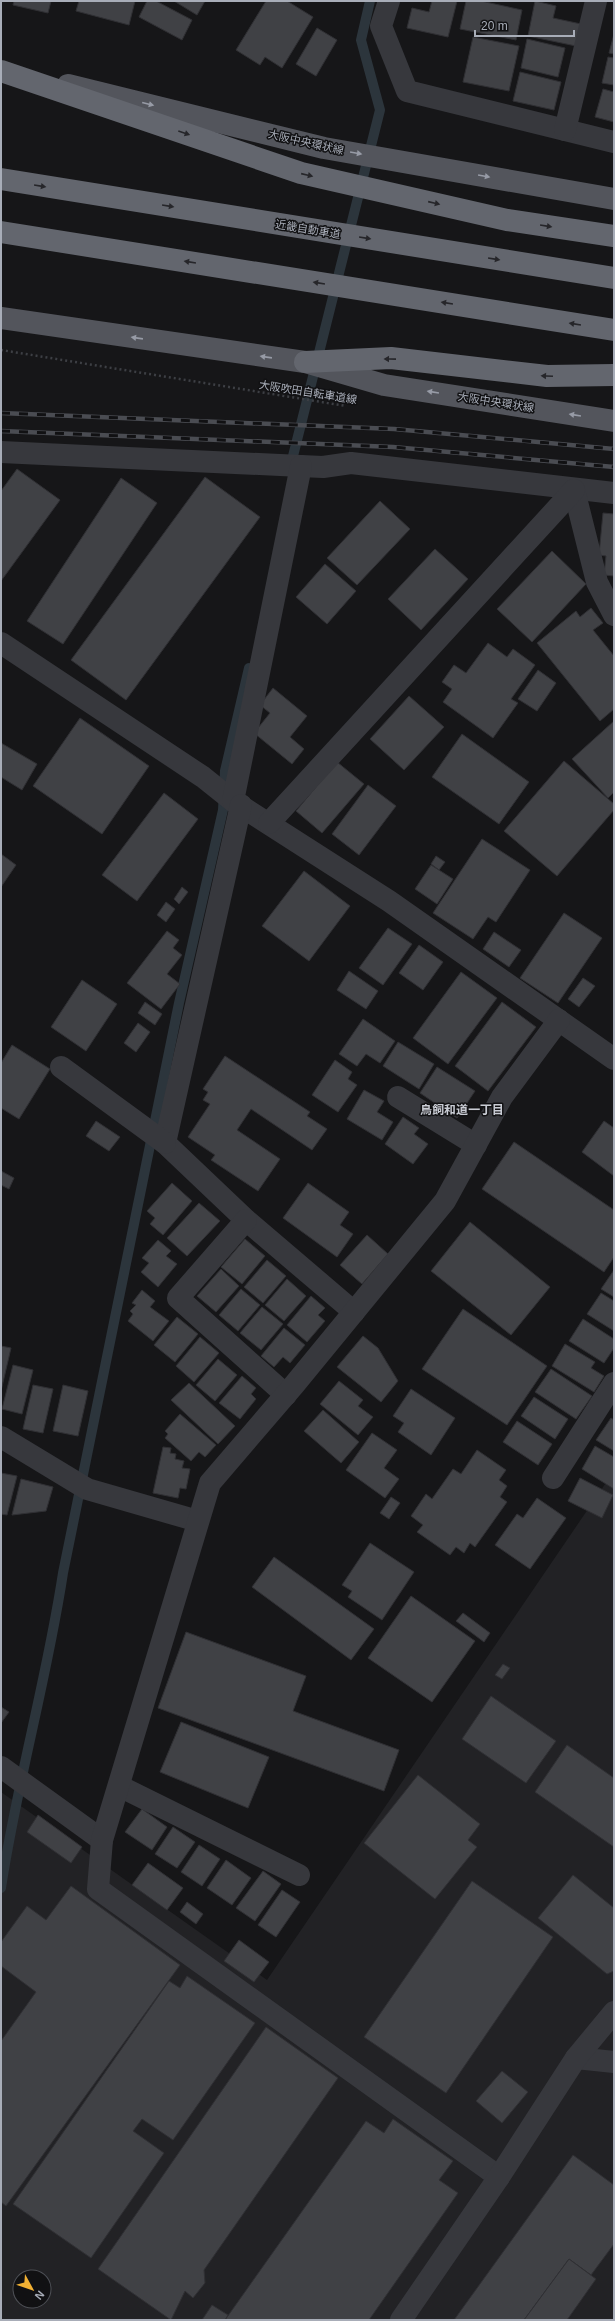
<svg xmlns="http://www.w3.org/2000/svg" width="615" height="2321" font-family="Arial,'Noto Sans JP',sans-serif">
<rect width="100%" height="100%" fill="#161618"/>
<!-- built -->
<path fill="#222225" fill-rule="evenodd" d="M614 1471V2320H1V1792L267 1980ZM20 2277H44V2301H20Z"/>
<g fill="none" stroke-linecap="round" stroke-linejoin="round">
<!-- stream -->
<g stroke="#2c353c" stroke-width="10">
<polyline points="290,468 380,110 361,40 370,1"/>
<path d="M1 1888C17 1782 47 1679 63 1573L179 1003 223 810 225 771 249 668"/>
</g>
</g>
<!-- building -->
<g fill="#404145" stroke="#303034">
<polygon points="14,1 51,1 48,13 13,5"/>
<polygon points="79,1 135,1 129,25 76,11"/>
<polygon points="147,1 156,1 192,20 182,40 139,17"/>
<polygon points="174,1 205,1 197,15"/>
<polygon points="266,1 287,1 313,17 282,68 265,57 260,65 236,50"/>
<polygon points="432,1 457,1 448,37 407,28 412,8 429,12"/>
<polygon points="466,1 481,1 522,10 516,40 460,29"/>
<polygon points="535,1 556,6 553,18 581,24 576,46 528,36"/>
<polygon points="317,28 337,40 316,76 296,64"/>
<polygon points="614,34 614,54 609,53"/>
<polygon points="473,37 519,46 509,91 463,82"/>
<polygon points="527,39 565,48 558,77 521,68"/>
<polygon points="608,57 614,58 614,85 602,83"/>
<polygon points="520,72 561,82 554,110 513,101"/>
<polygon points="603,89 614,92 614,122 595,117"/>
<polygon points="17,469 60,500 1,581 1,491"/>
<polygon points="205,477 260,517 126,700 71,660"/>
<polygon points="121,478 157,503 63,644 27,621"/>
<polygon points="380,501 410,529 357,585 327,558"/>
<polygon points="603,513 614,514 614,576 604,575 606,556 599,555"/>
<polygon points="435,549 468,579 421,630 388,599"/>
<polygon points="552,551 586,584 532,642 497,609"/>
<polygon points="325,564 356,591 327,624 296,597"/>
<polygon points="591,608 603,623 593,630 614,656 614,709 600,721 537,643 576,611 580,617"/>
<polygon points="488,643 507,657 513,649 535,665 511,699 518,703 493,738 443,702 452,689 442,682 454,665 466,673"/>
<polygon points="538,670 556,683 537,711 518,699"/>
<polygon points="273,688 307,716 290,737 304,749 292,764 254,733 270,713 260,705"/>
<polygon points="409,696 444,727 404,770 370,739"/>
<polygon points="80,718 149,766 102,834 33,786"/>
<polygon points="614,721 614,792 608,798 572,759"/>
<polygon points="462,734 529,782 499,824 432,777"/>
<polygon points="1,743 37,764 22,790 1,777"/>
<polygon points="564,761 614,804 614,810 557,876 504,831"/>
<polygon points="337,762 364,784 322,833 296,811"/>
<polygon points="368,785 396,806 359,855 332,834"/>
<polygon points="164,793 198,819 137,901 102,875"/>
<polygon points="482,839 530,870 496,922 488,917 473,939 433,913"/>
<polygon points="1,854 16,865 1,887"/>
<polygon points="436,856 445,862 439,870 431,864"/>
<polygon points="431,865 453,879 437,904 415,889"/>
<polygon points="304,871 350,906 309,961 262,926"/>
<polygon points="182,887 188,892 179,904 174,899"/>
<polygon points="166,902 175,909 166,922 157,915"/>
<polygon points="564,913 602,938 558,1003 520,978"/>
<polygon points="388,928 412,944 383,985 359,968"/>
<polygon points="167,931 179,940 173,948 182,955 167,974 180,984 161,1009 127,983"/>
<polygon points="494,932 521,950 509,967 483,949"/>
<polygon points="419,945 443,962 423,990 399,973"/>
<polygon points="349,971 378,991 366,1009 337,990"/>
<polygon points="461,972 497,998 448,1064 413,1038"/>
<polygon points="583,978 595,986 579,1007 568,999"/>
<polygon points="82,980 117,1004 86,1051 51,1027"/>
<polygon points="145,1002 162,1014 155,1025 138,1013"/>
<polygon points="502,1002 536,1027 488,1091 455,1066"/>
<polygon points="363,1019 395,1041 380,1063 366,1054 357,1066 339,1054"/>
<polygon points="138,1023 150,1032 136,1052 124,1043"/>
<polygon points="398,1042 434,1064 419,1089 383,1066"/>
<polygon points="12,1045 50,1069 19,1119 1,1108 1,1063"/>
<polygon points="225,1056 310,1112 307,1116 327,1129 312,1150 251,1109 237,1130 280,1159 258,1191 211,1160 215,1155 188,1137 210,1104 203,1100 208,1092 203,1089"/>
<polygon points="335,1060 352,1072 348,1079 357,1085 338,1112 312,1095"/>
<polygon points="437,1067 475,1091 457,1118 420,1093"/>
<polygon points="364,1090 384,1101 377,1112 393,1122 382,1140 347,1119"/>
<polygon points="403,1117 419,1128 414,1134 428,1144 413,1164 385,1144"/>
<polygon points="96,1121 120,1137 109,1151 86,1136"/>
<polygon points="604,1121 614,1128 614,1176 582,1152"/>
<polygon points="514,1142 614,1210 614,1257 604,1272 482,1189"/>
<polygon points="1,1171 14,1178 9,1189 1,1185"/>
<polygon points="172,1183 192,1201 163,1235 150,1224 155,1218 147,1211"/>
<polygon points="308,1183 349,1212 340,1225 353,1234 337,1257 283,1218"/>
<polygon points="199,1203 220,1221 187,1256 167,1238"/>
<polygon points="470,1222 550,1287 511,1335 431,1271"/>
<polygon points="367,1235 388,1254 362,1284 340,1265"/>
<polygon points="245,1239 265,1256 242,1284 221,1267"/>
<polygon points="158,1240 171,1251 166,1256 177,1264 158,1287 141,1272 149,1263 142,1258"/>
<polygon points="267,1260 286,1276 263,1303 244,1287"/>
<polygon points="221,1269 239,1286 216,1312 197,1296"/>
<polygon points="614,1270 614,1297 601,1289"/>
<polygon points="287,1279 306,1296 284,1321 265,1305"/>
<polygon points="241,1289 260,1305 238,1331 219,1315"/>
<polygon points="142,1290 155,1301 150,1307 169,1321 153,1341 128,1321 133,1314 130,1311 136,1305 132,1303"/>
<polygon points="601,1293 614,1301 614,1331 587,1314"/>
<polygon points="311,1296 325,1308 318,1315 325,1321 307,1342 287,1325"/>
<polygon points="262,1307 283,1324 261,1350 240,1333"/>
<polygon points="463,1309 547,1366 507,1425 422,1369"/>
<polygon points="177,1317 198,1334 175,1362 154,1345"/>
<polygon points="583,1319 614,1339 614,1348 604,1363 569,1341"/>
<polygon points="284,1328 305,1345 290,1363 283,1357 274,1367 261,1356"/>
<polygon points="363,1336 378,1348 398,1381 381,1402 337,1367"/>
<polygon points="200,1337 219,1353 194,1382 176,1366"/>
<polygon points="565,1344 595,1362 591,1368 604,1376 594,1392 552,1366"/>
<polygon points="1,1346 11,1348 1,1391"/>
<polygon points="218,1359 237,1375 215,1401 196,1385"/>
<polygon points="13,1365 33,1370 22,1414 2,1409"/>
<polygon points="551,1369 592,1396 576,1419 535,1392"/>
<polygon points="242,1376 256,1388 251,1394 256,1399 240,1419 219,1403"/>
<polygon points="339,1381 363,1400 358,1406 373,1417 358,1435 320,1404"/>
<polygon points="189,1383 235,1426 218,1444 171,1400"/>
<polygon points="33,1385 53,1389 43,1433 23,1429"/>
<polygon points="63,1385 88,1391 78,1436 53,1431"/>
<polygon points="411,1389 455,1418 431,1455 398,1432 404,1423 393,1416"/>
<polygon points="534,1397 568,1419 555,1439 521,1416"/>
<polygon points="323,1410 359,1442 341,1463 304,1431"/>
<polygon points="180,1414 216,1445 205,1457 199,1452 191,1461 165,1438 168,1434 165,1431"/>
<polygon points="611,1418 614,1420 614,1451 596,1440"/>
<polygon points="517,1421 552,1444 538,1465 503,1442"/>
<polygon points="372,1433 397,1450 384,1468 399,1479 385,1498 346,1470"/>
<polygon points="595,1446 614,1457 614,1489 582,1469"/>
<polygon points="163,1447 171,1448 170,1453 176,1454 175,1459 184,1461 182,1468 190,1469 186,1489 180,1488 178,1498 153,1493"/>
<polygon points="477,1450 506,1470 499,1480 507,1486 500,1497 507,1502 475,1547 470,1543 464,1553 456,1547 450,1555 417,1532 423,1525 411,1516 426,1494 432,1499 453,1469 461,1474"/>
<polygon points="1,1473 17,1476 7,1515 1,1514"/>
<polygon points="580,1478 613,1495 602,1518 568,1501"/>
<polygon points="21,1479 53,1487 46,1511 12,1515"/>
<polygon points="391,1497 400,1503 389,1519 380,1513"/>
<polygon points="537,1498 566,1518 530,1569 495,1545 517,1514 523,1518"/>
<polygon points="370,1543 414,1572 382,1620 348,1597 352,1591 342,1585"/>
<polygon points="274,1557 374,1629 351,1660 252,1587"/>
<polygon points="411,1596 475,1641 432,1702 368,1658"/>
<polygon points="463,1613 490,1633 484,1642 456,1621"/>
<polygon points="186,1632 306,1676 293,1711 399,1750 384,1791 158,1708"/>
<polygon points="503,1664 510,1668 502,1679 495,1675"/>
<polygon points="491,1696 556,1741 526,1783 462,1739"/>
<polygon points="1,1707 9,1712 1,1723"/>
<polygon points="181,1722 269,1757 248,1808 160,1772"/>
<polygon points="567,1745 614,1778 614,1847 535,1792"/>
<polygon points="418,1775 480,1824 468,1840 477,1847 435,1899 364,1843"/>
<polygon points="142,1809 167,1827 152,1850 125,1832"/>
<polygon points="38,1815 82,1847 71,1863 27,1832"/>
<polygon points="173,1827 195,1842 177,1868 155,1854"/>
<polygon points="199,1845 220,1859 202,1886 181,1872"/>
<polygon points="226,1860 251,1878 232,1905 207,1888"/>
<polygon points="148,1863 183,1888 167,1910 132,1885"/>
<polygon points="263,1871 281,1884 255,1921 236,1908"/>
<polygon points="573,1875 614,1908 614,1971 607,1974 538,1918"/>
<polygon points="472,1881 553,1937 446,2093 364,2037"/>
<polygon points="71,1886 180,1965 6,2206 1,2202 1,2041 36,1992 1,1966 1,1942 27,1906 46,1920"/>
<polygon points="282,1890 300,1902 276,1937 258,1925"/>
<polygon points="187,1902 203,1914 196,1924 180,1912"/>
<polygon points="239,1940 269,1962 254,1982 224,1961"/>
<polygon points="187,1976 255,2023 173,2140 142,2119 133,2131 164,2153 91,2258 13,2204 169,1981 180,1988"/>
<polygon points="266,2027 338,2078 204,2270 205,2283 193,2298 185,2291 171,2320 98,2269"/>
<polygon points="502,2071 528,2092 502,2123 476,2101"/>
<polygon points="393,2119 453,2161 439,2180 458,2193 369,2320 225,2320 366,2121 384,2133"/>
<polygon points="573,2155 614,2185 614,2244 591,2275 569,2259 524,2320 454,2320"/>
<polygon points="569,2259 596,2279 567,2320 524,2320"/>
<polygon points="212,2305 228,2315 225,2320 202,2320"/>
</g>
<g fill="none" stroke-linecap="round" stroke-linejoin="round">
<!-- path -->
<polyline stroke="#3d3f44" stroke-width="2.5" stroke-dasharray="2 3" stroke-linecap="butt" points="1,350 346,406"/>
<!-- minor -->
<g stroke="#37383d" stroke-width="22">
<polyline points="389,1 381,26 407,91 614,142"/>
<polyline points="565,130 596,1"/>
<polyline points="1,452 301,466 323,467 351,463 614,493"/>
<polyline points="574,490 597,582 614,615"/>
<polyline points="1,643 203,777 233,801 389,901 614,1059"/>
<polyline points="233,801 301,466"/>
<polyline points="241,805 165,1143 246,1220 354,1312"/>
<polyline points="269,823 574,490"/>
<polyline points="61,1067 165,1143"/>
<polyline points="398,1097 476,1145"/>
<polyline points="246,1220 178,1298 286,1395"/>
<polyline points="1,1437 87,1489 198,1521"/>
<polyline points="553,1478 614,1383"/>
<polyline points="1,1767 102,1840"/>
<polyline points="119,1786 299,1875"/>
<polyline points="576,2058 614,2062"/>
<polyline points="499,2177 98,1889 102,1840 210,1483 294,1385 445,1201 502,1097 559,1020"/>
<polyline points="401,2320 499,2177 576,2058 614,2012"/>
</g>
<!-- major -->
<g stroke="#53555c" stroke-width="22">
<polyline points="68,85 324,148 614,199"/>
<polyline points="1,318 305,362 384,385 614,421"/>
</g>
<!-- highway -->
<g stroke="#63666e" stroke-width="22">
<polyline points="1,71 301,173 507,220 614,236"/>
<polyline points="1,179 614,278"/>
<polyline points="1,232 614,330"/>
<polyline points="305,362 391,358 547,376 614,375"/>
</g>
<defs>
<g id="rail">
<polyline points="1,413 394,429 614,449"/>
<polyline points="1,431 393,447 614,467"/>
</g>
</defs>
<!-- rail casing -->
<use href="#rail" stroke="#4a4c52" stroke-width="4.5"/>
<!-- rail -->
<use href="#rail" stroke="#111113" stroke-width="3" stroke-dasharray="9" stroke-linecap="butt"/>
</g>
<!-- one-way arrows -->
<defs><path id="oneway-solid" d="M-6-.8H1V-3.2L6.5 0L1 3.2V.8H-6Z"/></defs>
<g fill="#979ba6">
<use href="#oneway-solid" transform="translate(148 104) rotate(14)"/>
<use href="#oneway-solid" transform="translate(356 153) rotate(10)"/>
<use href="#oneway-solid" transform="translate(484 176) rotate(10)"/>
<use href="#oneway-solid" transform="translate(137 338) rotate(-172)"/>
<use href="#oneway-solid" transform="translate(266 357) rotate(-172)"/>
<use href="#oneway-solid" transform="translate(433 392) rotate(-171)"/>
<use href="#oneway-solid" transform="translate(575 415) rotate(-171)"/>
</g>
<g fill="#26262a">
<use href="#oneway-solid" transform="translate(184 133) rotate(19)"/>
<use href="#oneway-solid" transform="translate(307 175) rotate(13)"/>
<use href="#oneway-solid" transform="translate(40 186) rotate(9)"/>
<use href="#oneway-solid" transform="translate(434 203) rotate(13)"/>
<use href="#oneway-solid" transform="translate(168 206) rotate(9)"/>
<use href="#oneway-solid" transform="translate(546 226) rotate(9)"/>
<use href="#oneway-solid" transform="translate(365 238) rotate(9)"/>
<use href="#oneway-solid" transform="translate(494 259) rotate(9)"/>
<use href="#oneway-solid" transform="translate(190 262) rotate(-171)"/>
<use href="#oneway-solid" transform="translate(319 283) rotate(-171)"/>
<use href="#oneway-solid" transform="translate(447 303) rotate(-171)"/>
<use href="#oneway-solid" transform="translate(575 324) rotate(-171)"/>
<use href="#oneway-solid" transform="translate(390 359) rotate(-179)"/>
<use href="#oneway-solid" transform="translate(547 376) rotate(-177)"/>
</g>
<g text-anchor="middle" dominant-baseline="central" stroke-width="3" stroke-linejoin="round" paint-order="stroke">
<!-- street labels -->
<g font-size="11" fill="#a8adb8" stroke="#111113">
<text transform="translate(306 142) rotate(13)">大阪中央環状線</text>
<text transform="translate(308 229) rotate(9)">近畿自動車道</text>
<text transform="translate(308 392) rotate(9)">大阪吹田自転車道線</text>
<text transform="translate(496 402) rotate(9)">大阪中央環状線</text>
</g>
<!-- neighbourhood labels -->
<g font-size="12" font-weight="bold" fill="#c9ccd4" stroke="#111113">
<text x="462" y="1110">鳥飼和道一丁目</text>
</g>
</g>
<!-- border -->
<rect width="615" height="2321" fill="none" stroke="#a8adb8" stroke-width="4"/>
<!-- north arrow -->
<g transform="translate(32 2289) rotate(130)"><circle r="19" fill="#111113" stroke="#4d4f55"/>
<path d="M0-3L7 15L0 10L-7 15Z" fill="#f2b134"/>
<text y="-6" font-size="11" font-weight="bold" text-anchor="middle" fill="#a8adb8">N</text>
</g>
<!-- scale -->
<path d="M475 30v6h99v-6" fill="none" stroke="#a8adb8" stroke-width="2"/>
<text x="481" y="30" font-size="12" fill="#a8adb8" stroke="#111113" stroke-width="3" paint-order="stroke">20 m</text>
</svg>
